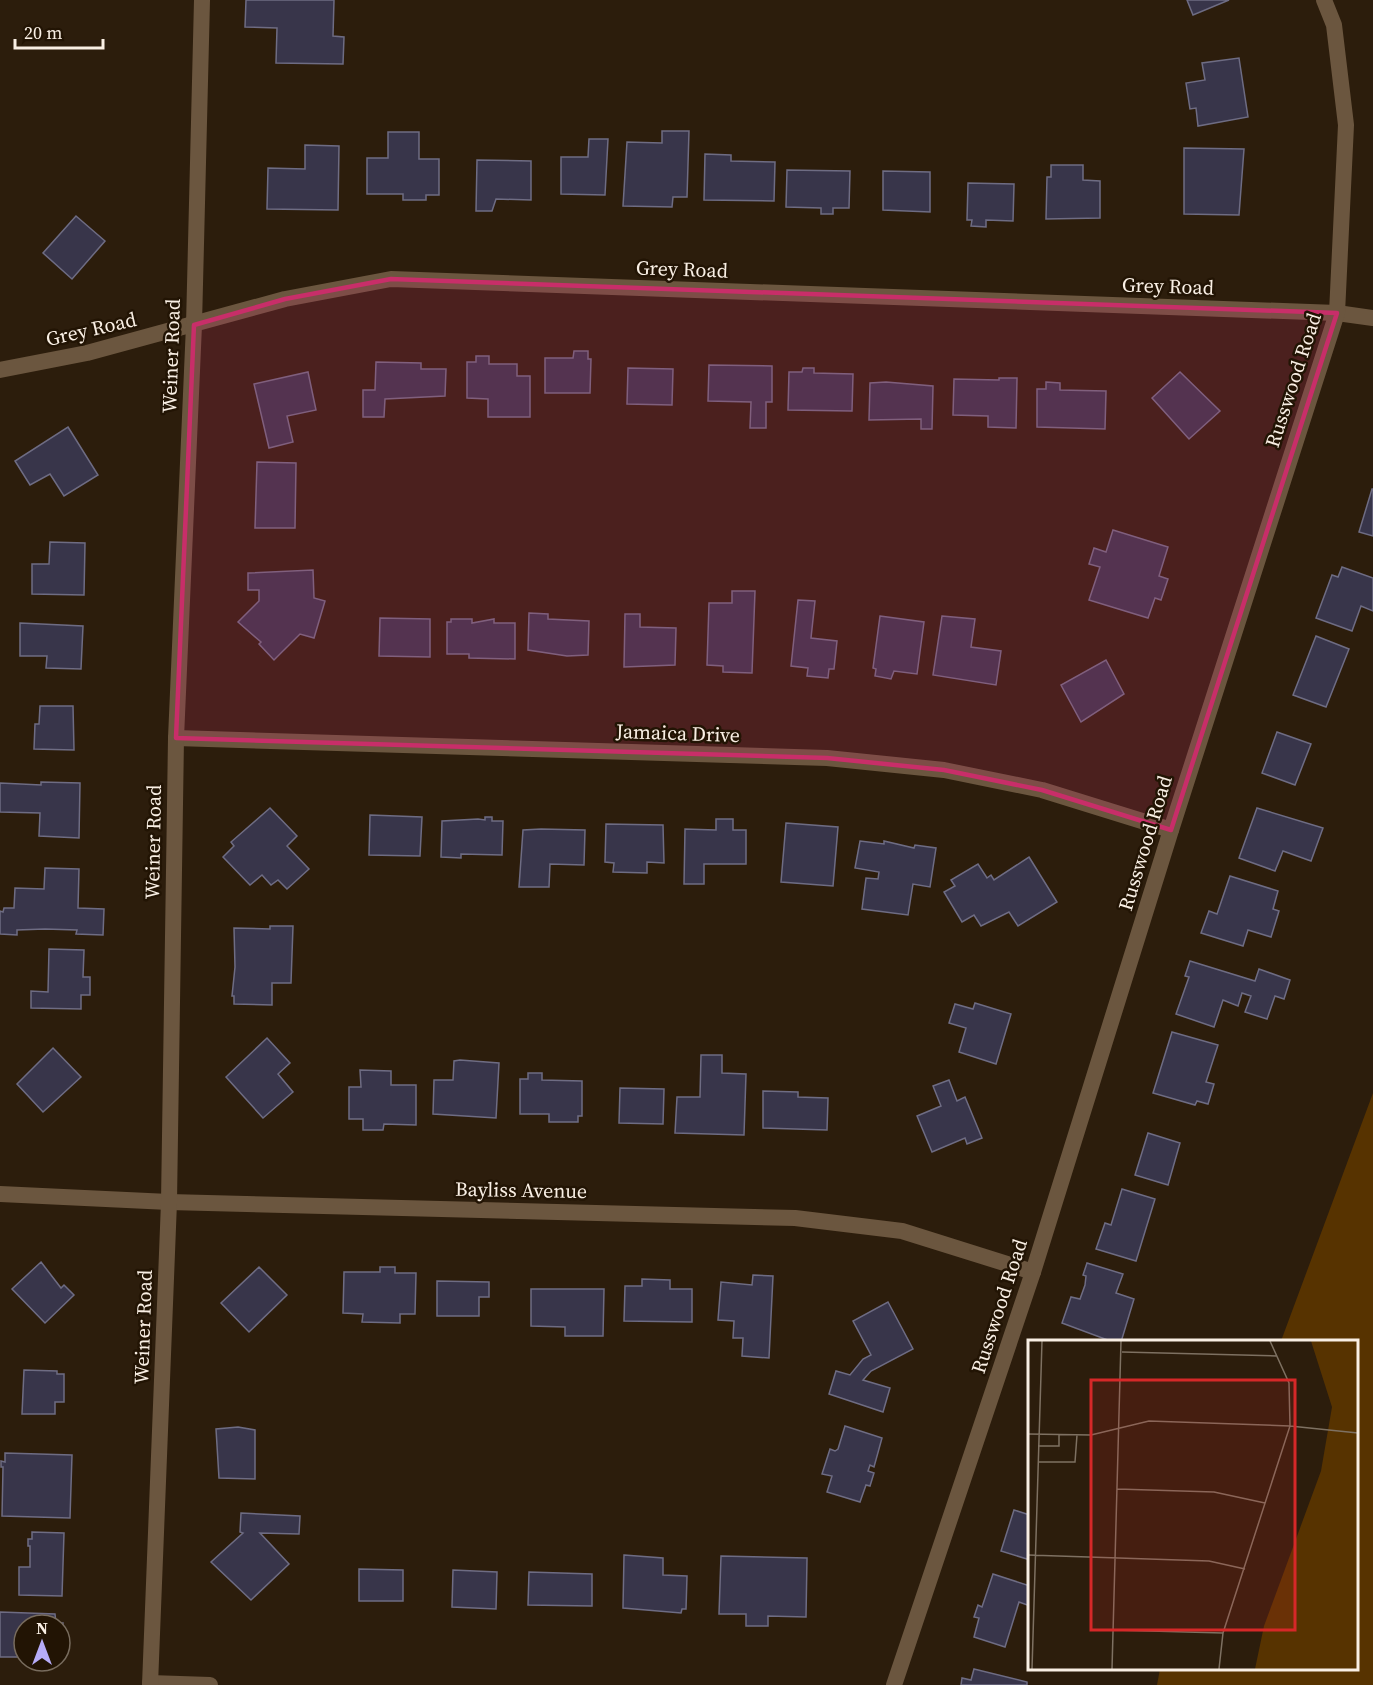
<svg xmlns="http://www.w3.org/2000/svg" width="1373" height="1685" font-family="'Source Serif 4',serif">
<rect width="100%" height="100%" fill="#2c1d0c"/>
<!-- green -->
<polygon fill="#573300" points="1373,1093 1373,1685 1157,1685 1160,1669 1356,1668 1356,1342 1281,1341"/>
<!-- building -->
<g fill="#38354a" stroke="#6e6c83" stroke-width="1.5">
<polygon points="246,0 334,0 333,36 344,37 343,64 276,63 277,28 245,27"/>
<polygon points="1187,0 1229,0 1193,15"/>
<polygon points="1239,58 1248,117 1198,126 1196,108 1190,109 1186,83 1205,80 1202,63"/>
<polygon points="662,131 689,131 687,197 673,197 672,207 623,206 627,142 662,143"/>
<polygon points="388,132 419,132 419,159 439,159 439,195 426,195 426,200 403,200 403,194 367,194 367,158 388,158"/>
<polygon points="589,139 608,139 605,195 561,194 561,157 588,157"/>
<polygon points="305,145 339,146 338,210 267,209 268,168 305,169"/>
<polygon points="1184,148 1244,149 1239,215 1184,214"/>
<polygon points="705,154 731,155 731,161 775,162 774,201 704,200"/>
<polygon points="477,160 531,161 531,200 496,199 492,211 476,211"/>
<polygon points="1051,165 1083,165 1083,180 1100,181 1100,218 1046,219 1047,177 1051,177"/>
<polygon points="787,170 850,171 849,208 833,208 833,214 821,214 821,208 786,207"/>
<polygon points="883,171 930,172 930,212 883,210"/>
<polygon points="968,183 1014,184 1013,221 986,220 986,227 971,226 972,220 967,220"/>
<polygon points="76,216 105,241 72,279 43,253"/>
<polygon points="574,351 588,351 588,359 591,359 590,393 545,393 545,358 573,358"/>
<polygon points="476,356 489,356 489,364 517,364 517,376 530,376 530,417 488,417 488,399 467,398 467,362 476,362"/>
<polygon points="376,362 421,363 421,369 446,369 445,396 385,399 384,417 363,417 363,390 375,390"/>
<polygon points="709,365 772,366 772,402 766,402 766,428 750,428 751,402 708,401"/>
<polygon points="628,368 673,369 672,405 627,404"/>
<polygon points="803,368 814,368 814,373 853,374 852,411 788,410 789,372 802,372"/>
<polygon points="308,372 316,410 287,416 293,442 269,448 254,384"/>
<polygon points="1180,372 1220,411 1189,439 1152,398"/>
<polygon points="999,378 1017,378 1016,428 988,427 988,416 953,415 954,379 999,380"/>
<polygon points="886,382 933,386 932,429 921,429 921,419 869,420 870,383"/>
<polygon points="1046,382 1060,383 1060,390 1106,391 1105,429 1037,427 1037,389 1046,389"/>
<polygon points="68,427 98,475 64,496 50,474 30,485 15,461"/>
<polygon points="257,462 296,463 295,528 255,528"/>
<polygon points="1372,489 1373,489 1373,536 1359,532"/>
<polygon points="1113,530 1168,547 1159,576 1168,579 1161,600 1155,598 1148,618 1089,600 1100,567 1089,564 1094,548 1106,552"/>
<polygon points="50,542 85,543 84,595 32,594 32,564 49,564"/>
<polygon points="1342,567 1373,578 1373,611 1361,606 1352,631 1316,618 1332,575 1338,577"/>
<polygon points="313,570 314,598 325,601 314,638 300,634 274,660 259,644 261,642 238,622 259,601 259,590 248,590 248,573"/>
<polygon points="732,591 755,591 752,673 723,672 723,666 707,665 709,603 732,603"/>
<polygon points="798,600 815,601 811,638 837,641 834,669 829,669 828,678 807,676 808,668 791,666"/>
<polygon points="529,613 548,614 548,619 589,621 588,655 567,656 528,650"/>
<polygon points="625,614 640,614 640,627 676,628 675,665 624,667"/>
<polygon points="880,616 924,622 917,674 894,671 891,679 875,676 876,669 873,668"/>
<polygon points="942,616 975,619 971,647 1001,651 996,685 933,675"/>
<polygon points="380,618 430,619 430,657 379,656"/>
<polygon points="451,619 472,619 472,623 494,619 494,623 515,623 515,659 469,658 469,654 447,654 447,622 451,622"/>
<polygon points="20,623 83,626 81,669 46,668 47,656 20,656"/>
<polygon points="1316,636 1349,649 1326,707 1293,695"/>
<polygon points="1106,660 1124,694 1081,722 1061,685"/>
<polygon points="40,706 73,706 74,750 34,749 35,724 39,724"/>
<polygon points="1277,732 1311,744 1295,785 1262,773"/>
<polygon points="41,782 80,783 79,838 39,836 40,813 0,812 0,783 41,785"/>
<polygon points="270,808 297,836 287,846 309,869 287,889 278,880 271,885 262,875 250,885 223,857 234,846 231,842"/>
<polygon points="1257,808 1323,828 1311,861 1283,851 1275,871 1239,858"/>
<polygon points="370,815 422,817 420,856 369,855"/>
<polygon points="485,817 492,817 492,821 503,821 502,855 461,854 461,858 441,857 442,821 478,819 485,820"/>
<polygon points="716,819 733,819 733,830 746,830 746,864 704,864 704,884 684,884 685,829 716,830"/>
<polygon points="786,823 838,827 833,886 781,882"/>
<polygon points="606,824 663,825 664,863 647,862 647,873 613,872 614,863 605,862"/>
<polygon points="541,829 585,830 584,865 550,864 549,887 519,887 523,830"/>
<polygon points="860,841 884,844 884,841 914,848 915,845 936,848 930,887 913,884 908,915 862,909 866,878 878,879 879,872 855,868"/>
<polygon points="1029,857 1057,902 1018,926 1009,912 981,926 974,915 962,922 944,892 955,886 951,880 978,864 987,878 991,875 994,880"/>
<polygon points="45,868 79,869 78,908 104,909 103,935 76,934 77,930 45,929 17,930 17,935 0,934 0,911 3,912 4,908 14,908 15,888 44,889"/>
<polygon points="1230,876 1278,891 1273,909 1279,911 1271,937 1248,930 1243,946 1201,933 1209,911 1217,914"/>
<polygon points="270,926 293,926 291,983 272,983 272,1005 234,1004 234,996 232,996 235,967 234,928 270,929"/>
<polygon points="49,949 84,950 83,977 90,977 90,995 81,995 81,1009 31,1008 31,991 48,992"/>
<polygon points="1190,961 1255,981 1259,969 1290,980 1284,999 1275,996 1267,1019 1245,1012 1251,996 1242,993 1238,1006 1223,1000 1214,1027 1176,1014 1189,977 1185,976"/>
<polygon points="975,1003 1011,1014 996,1064 959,1052 966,1028 949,1023 955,1004 973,1009"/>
<polygon points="1172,1032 1218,1045 1206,1082 1214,1084 1208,1104 1197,1101 1195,1105 1153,1093"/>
<polygon points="267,1038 290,1063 278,1074 293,1092 263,1118 226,1077"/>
<polygon points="53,1048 81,1077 43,1112 17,1084"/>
<polygon points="701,1055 722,1055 722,1073 746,1074 744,1135 675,1133 677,1097 700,1097"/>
<polygon points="460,1060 499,1063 496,1118 433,1114 434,1080 453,1080 454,1061"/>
<polygon points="360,1070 391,1071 391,1085 416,1085 416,1125 384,1124 383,1130 363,1130 363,1119 349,1119 349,1087 361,1087"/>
<polygon points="528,1073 542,1073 542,1080 582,1081 582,1116 578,1116 578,1122 549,1122 549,1114 520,1114 520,1079 528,1079"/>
<polygon points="949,1080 957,1101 965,1097 982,1138 967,1144 965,1138 932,1152 917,1116 941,1106 933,1086"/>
<polygon points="620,1088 664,1089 663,1124 619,1123"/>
<polygon points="763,1091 798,1092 798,1097 828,1098 827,1130 763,1128"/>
<polygon points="1148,1133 1180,1143 1168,1185 1135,1175"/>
<polygon points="1122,1189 1155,1199 1136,1261 1096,1249 1105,1223 1111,1225"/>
<polygon points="41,1262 61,1288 64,1285 74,1295 45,1323 12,1289"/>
<polygon points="1087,1263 1123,1274 1116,1293 1134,1299 1121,1342 1113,1342 1062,1323 1071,1297 1080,1299 1085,1285 1086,1276 1083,1275"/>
<polygon points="259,1267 287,1295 249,1332 221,1303"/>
<polygon points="380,1267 395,1267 395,1273 416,1273 415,1314 400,1314 400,1323 362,1322 363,1314 343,1313 344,1272 380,1272"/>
<polygon points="753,1275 773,1276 769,1358 742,1356 743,1338 733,1338 734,1321 718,1320 721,1282 752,1285"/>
<polygon points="642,1279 670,1280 670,1289 692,1289 692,1322 624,1321 625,1286 642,1286"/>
<polygon points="437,1281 489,1282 489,1297 479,1297 479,1316 437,1316"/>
<polygon points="531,1289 604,1289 603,1336 565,1336 565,1327 531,1326"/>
<polygon points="888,1302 913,1349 871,1371 863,1380 890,1388 883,1412 829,1394 836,1371 850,1375 863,1359 871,1355 853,1321"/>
<polygon points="24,1370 57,1371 57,1374 64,1374 64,1402 55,1402 55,1414 22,1414"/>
<polygon points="845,1426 882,1438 874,1467 870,1465 868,1471 874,1473 870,1486 866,1485 860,1502 827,1492 832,1476 822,1474 830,1449 835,1451 838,1449"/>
<polygon points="238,1427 255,1430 255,1479 219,1478 216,1429"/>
<polygon points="5,1453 72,1455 70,1518 2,1516 3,1467 1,1467 1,1461 5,1462"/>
<polygon points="1014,1510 1030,1515 1030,1560 1001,1551"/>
<polygon points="241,1513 300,1516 299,1534 260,1533 289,1564 251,1600 211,1562 243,1533 240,1532"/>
<polygon points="32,1532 64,1533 62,1596 19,1595 19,1567 30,1567 30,1546 28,1546 28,1539 32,1539"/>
<polygon points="624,1555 663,1558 663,1575 687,1576 686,1609 682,1609 681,1613 623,1608"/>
<polygon points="721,1556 807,1558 806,1617 768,1616 768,1626 746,1626 746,1614 719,1614"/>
<polygon points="359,1569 403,1570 403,1601 359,1601"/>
<polygon points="453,1570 497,1572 496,1609 452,1607"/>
<polygon points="529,1572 592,1574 592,1606 528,1605"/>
<polygon points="993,1574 1030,1586 1030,1606 1019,1602 1005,1647 974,1637 979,1618 974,1617 978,1605 982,1607"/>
<polygon points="0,1612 55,1614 56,1623 63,1623 62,1658 60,1625 24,1625 24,1657 0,1657"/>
<polygon points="974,1669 1027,1682 1027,1685 961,1685 962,1678 971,1680"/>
</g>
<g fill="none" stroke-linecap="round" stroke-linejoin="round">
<!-- minor -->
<g stroke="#6b563f" stroke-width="16">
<polyline points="0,370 87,353 285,299 391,279 1337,313 1373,318"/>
<polyline points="176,738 827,758 944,770 1042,790 1171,830"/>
<polyline points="0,1194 169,1202 795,1218 902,1231 1033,1272"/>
<polyline points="150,1683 210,1685"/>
<polyline points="150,1685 169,1202 176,738 194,325 202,0"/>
<polyline points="894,1685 1033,1272 1171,830 1337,313 1346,125 1334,25 1324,0"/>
</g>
</g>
<!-- marked area -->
<path fill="#c82e69" fill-opacity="0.2" stroke="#c82e69" stroke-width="4.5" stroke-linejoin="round" d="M391 279 1337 313 1171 830 1042 790 944 770 827 758 176 738 194 325 285 299Z"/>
<g text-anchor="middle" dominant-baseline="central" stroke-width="5" stroke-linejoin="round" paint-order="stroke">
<!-- street labels -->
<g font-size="20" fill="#f9efe4" stroke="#221404">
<text transform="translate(682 269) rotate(2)">Grey Road</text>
<text transform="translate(1168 286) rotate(2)">Grey Road</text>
<text transform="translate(91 329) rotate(-13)">Grey Road</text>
<text transform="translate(171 356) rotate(-88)">Weiner Road</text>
<text transform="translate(1293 380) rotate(-72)">Russwood Road</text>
<text transform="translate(678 733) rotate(2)">Jamaica Drive</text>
<text transform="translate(153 842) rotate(-89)">Weiner Road</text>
<text transform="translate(1145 843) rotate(-73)">Russwood Road</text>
<text transform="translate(521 1190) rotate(1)">Bayliss Avenue</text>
<text transform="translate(999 1306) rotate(-72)">Russwood Road</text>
<text transform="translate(143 1327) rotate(-88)">Weiner Road</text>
</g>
</g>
<!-- overview -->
<g transform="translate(1028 1340)">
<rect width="330" height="330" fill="#2c1d0c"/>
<path d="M283 1H330V329H227L236 286 293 131 304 67Z" fill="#573300"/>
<path fill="none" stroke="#7e7162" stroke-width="1.5" d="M94 12 249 16M0 94 63 95 121 81 262 86 330 93M10 106H31V95M10 122H47L49 95M89 149 186 152 237 163M0 215 181 221 217 229M85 290 195 293M4 329 14 1M84 329 93 1M191 329 195 293 262 86 261 43 242 1"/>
<path fill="#d62828" fill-opacity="0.15" stroke="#d62828" stroke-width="3" d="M63 40H267V290H63Z"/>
<rect width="330" height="330" fill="none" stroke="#f9efe4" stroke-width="3"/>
</g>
<!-- north arrow -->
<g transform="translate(42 1643)"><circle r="28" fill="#221404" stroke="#786c5e" stroke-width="1.5"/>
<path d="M0-4.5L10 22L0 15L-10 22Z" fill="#b6acf8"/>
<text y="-9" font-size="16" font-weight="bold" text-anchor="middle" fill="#f9efe4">N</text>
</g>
<!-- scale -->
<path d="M15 39v9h88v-9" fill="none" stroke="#f9efe4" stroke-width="3"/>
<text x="24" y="39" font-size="18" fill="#f9efe4" stroke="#221404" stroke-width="4.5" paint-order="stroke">20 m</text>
</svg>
